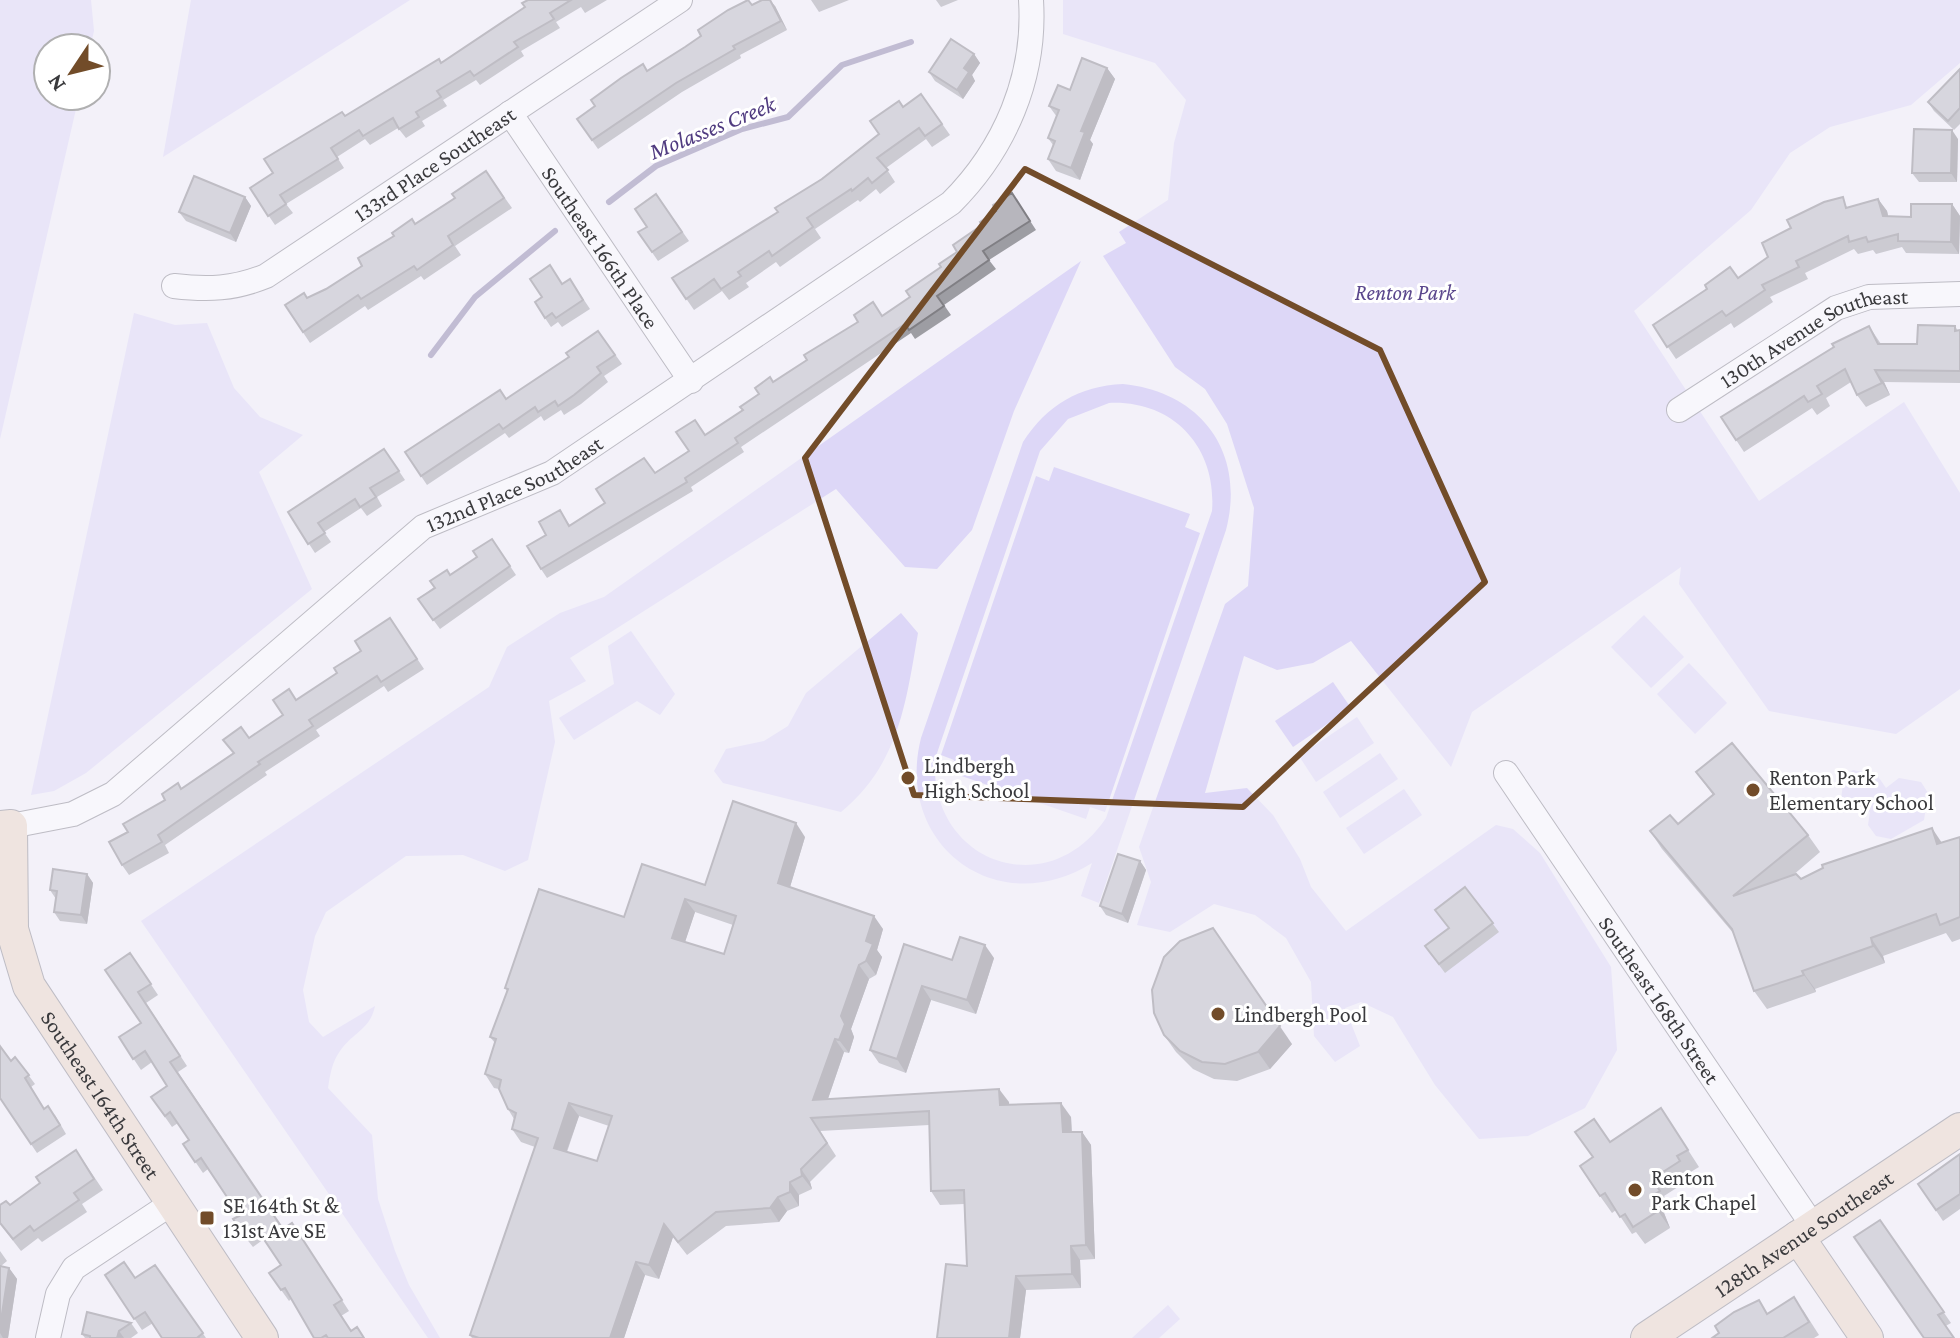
<svg xmlns="http://www.w3.org/2000/svg" width="1960" height="1338" font-family="'Crimson Pro',serif">
<rect width="100%" height="100%" fill="#f3f1f9"/>
<!-- green -->
<g fill="#ddd7f7" fill-rule="evenodd">
<polygon points="0,0 91,0 94,31 90,48 48,48 48,96 79,96 0,439"/>
<polygon points="191,0 410,0 163,157"/>
<polygon points="1063,0 1960,0 1960,63 1911,105 1830,127 1790,153 1751,210 1634,311 1759,501 1904,402 1960,493 1960,689 1896,734 1769,711 1679,584 1681,567 1472,712 1451,767 1351,641 1313,663 1277,670 1244,656 1205,793 1247,788 1273,815 1300,859 1311,887 1346,931 1496,825 1513,829 1540,853 1611,967 1617,1050 1585,1108 1528,1136 1479,1139 1435,1085 1393,1017 1361,1002 1345,1008 1360,1046 1335,1062 1314,1036 1311,982 1286,938 1255,915 1214,904 1170,932 1137,925 1151,882 1139,847 1225,604 1248,586 1254,508 1227,424 1205,389 1175,367 1103,256 1126,243 1119,232 1168,200 1174,143 1186,100 1155,63 1063,34"/>
<path d="M1081 261 1014 411 972 530 937 569 905 567 836 489 570 658 586 681 549 701 555 742 528 860 505 871 463 855 406 856 326 912 315 936 303 990 309 1022 323 1037 375 1006C370 1030 353 1032 340 1051 332 1062 330 1075 328 1088L372 1135 378 1199 395 1251 409 1285 440 1338H428L141 921 489 687 507 647 560 613 604 597Z"/>
<polygon points="134,313 175,325 207,323 234,388 260,417 303,435 259,472 312,589 86,773 54,791 31,795"/>
<path d="M1123 384C1202 392 1246 453 1226 530L1099 903 1081 896 1092 863C997 922 894 845 921 738L1023 442C1047 405 1079 386 1123 384ZM1109 403C1173 400 1217 447 1212 511L1106 818C1048 905 929 863 935 759L1040 451 1068 419Z"/>
<polygon points="1054,467 1190,514 1185,527 1200,533 1105,812 1090,807 1086,819 950,772 954,760 941,755 1036,476 1049,481"/>
<path d="M901 613 918 633C906 703 899 764 841 812L723 783 714 771 726 749 764 741 788 726 806 693Z"/>
<polygon points="1644,615 1684,657 1651,688 1611,647"/>
<polygon points="631,631 675,694 660,715 637,701 574,740 559,718 614,684 608,646"/>
<polygon points="1689,663 1727,703 1695,734 1657,694"/>
<polygon points="1333,682 1351,708 1293,747 1275,721"/>
<polygon points="1357,717 1374,743 1316,782 1299,756"/>
<polygon points="1380,753 1398,779 1340,818 1323,792"/>
<polygon points="1853,770 1877,775 1886,788 1899,778 1921,782 1928,793 1924,820 1891,839 1876,836 1868,825 1870,812 1846,807 1841,799 1844,778"/>
<polygon points="1404,789 1422,815 1364,854 1346,828"/>
<polygon points="1168,1305 1180,1319 1159,1338 1132,1338"/>
</g>
<g fill="none" stroke-linecap="round" stroke-linejoin="round">
<!-- stream -->
<g stroke="#867ca5" stroke-width="6">
<polyline points="609,202 656,166 742,129 788,117 842,65 911,42"/>
<polyline points="431,355 475,297 555,231"/>
</g>
<defs>
<g id="street">
<path id="s1" d="M510 113 691 381"/>
<path id="s2" d="M174 286C208 290 234 289 266 276L680 0"/>
<path id="s3" d="M1679 410 1836 308 1869 297 1960 294"/>
<path id="s4" d="M1506 773 1813 1226"/>
<path id="s5" d="M11 826 73 814 113 794 423 527 552 473 951 203C1005 149 1036 77 1031 0"/>
<polyline points="48,1338 58,1294 74,1268 172,1203"/>
</g>
<g id="secondary">
<path id="s6" d="M0 827 11 826 12 929 29 986 262 1338"/>
<polyline points="1798,1237 1867,1338"/>
<path id="s7" d="M1647 1338 1960 1129"/>
</g>
</defs>
<!-- street casing -->
<use href="#street" stroke="#7e7d84" stroke-width="26"/>
<!-- secondary casing -->
<use href="#secondary" stroke="#7e7d84" stroke-width="34"/>
<!-- street -->
<use href="#street" stroke="#fff" stroke-width="24"/>
<!-- secondary -->
<use href="#secondary" stroke="#ead5c0" stroke-width="32"/>
</g>
<!-- wall -->
<g fill="#9d9da3" fill-rule="evenodd">
<polygon points="528,0 607,0 585,13 581,7 556,22 560,28 521,51 524,56 480,85 476,80 443,100 447,106 422,121 425,126 406,138 398,128 370,145 365,139 337,157 344,168 286,204 293,213 275,225 250,188 273,173 345,116 441,63 525,7"/>
<polygon points="811,0 849,0 819,12"/>
<polygon points="936,0 958,0 941,7"/>
<polygon points="752,5 775,6 787,30 740,55 741,58 682,92 598,149 577,119 648,70"/>
<polygon points="974,54 980,63 972,75 975,81 963,99 935,81 929,72"/>
<polygon points="1107,68 1115,79 1090,140 1093,144 1080,180 1056,171 1048,159 1053,145 1048,138 1057,117 1049,106 1070,90"/>
<polygon points="1960,69 1960,124 1954,130 1934,111 1928,102"/>
<polygon points="921,94 950,135 932,147 926,139 886,168 895,182 880,194 876,189 860,202 858,200 815,229 821,238 780,267 776,262 746,283 749,287 729,300 722,291 694,310 672,278 778,212 879,134 903,107"/>
<polygon points="1958,139 1957,182 1919,182 1912,173"/>
<polygon points="486,171 512,208 455,246 461,255 424,280 421,276 368,310 365,306 310,343 285,305 307,298 326,289 362,266 394,236 416,224 455,198"/>
<polygon points="1012,193 1036,230 989,260 996,269 944,305 951,315 915,339 911,333 741,447 744,452 691,487 693,491 547,578 541,569 546,535 560,510 570,526 689,451 705,435 743,410 773,382 882,316 910,297 957,252"/>
<polygon points="656,194 689,241 658,261 638,232 647,227"/>
<polygon points="245,197 251,206 236,242 186,221 179,212"/>
<polygon points="1878,199 1887,211 1888,216 1911,217 1952,204 1960,216 1959,254 1906,253 1902,247 1876,254 1873,250 1858,254 1854,249 1805,273 1808,279 1770,297 1773,302 1734,328 1731,323 1676,359 1653,325 1738,278 1851,207"/>
<polygon points="570,279 590,309 562,327 558,322 551,327 545,318 562,284"/>
<polygon points="1869,326 1881,344 1917,344 1955,326 1958,331 1960,330 1960,383 1884,382 1890,395 1866,407 1857,395 1851,382 1826,398 1830,406 1817,415 1812,408 1744,452 1721,417"/>
<polygon points="598,331 622,364 604,376 608,382 581,404 564,415 561,410 544,421 541,416 509,438 505,433 427,485 405,452 506,399 569,357"/>
<polygon points="384,449 405,480 377,497 382,506 367,516 361,508 324,532 331,542 315,553 288,512"/>
<polygon points="492,539 516,575 440,629 418,599 450,575 477,557"/>
<polygon points="390,618 424,669 388,692 384,686 316,730 320,736 265,772 267,775 165,845 169,853 129,875 122,865 128,832 165,800 233,753 249,738 283,715 297,700 337,673 361,651"/>
<polygon points="1696,772 1808,835 1820,852 1792,876 1801,879 1942,843 1960,837 1960,939 1952,942 1946,933 1883,956 1885,963 1815,989 1816,992 1767,1009 1754,991 1734,934 1662,849 1650,831 1678,824 1713,795"/>
<path d="M805 837 790 887 883 929 877 950 882 957 876 975 869 979 851 1029 854 1037 849 1053 844 1052 828 1099 1009 1102V1105L1071 1117 1072 1132H1082L1091 1145 1095 1259 1080 1260 1081 1288 1026 1290 1020 1338H937L967 1266 964 1204 940 1205 931 1191 929 1125 820 1131 836 1156 810 1182 812 1189 799 1195V1206L787 1211 779 1222 726 1226 687 1255 673 1237 659 1279 645 1275 624 1338H472L470 1335 535 1147 521 1142 512 1129 514 1119 508 1109 499 1089 494 1088 485 1074 495 1043 490 1037 507 991 505 988 624 917 705 885ZM695 912 733 925 724 954 685 942ZM579 1116 609 1126 597 1161 567 1152Z"/>
<polygon points="1140,861 1146,870 1128,923 1106,915 1100,906"/>
<polygon points="87,874 93,883 87,924 60,921 54,912 56,899 50,890"/>
<polygon points="1465,887 1499,932 1445,973 1425,946 1449,928"/>
<polygon points="904,944 952,960 994,958 976,1014 931,1000 906,1073 879,1063 870,1050"/>
<polygon points="130,953 158,995 146,1003 187,1066 178,1072 283,1229 292,1223 349,1311 341,1316 351,1331 365,1338 314,1338 291,1299 289,1301 269,1273 281,1265 264,1239 253,1247 245,1237 239,1216 208,1169 203,1173 183,1144 189,1140 178,1123 172,1127 151,1097 167,1086 152,1062 141,1070 119,1037 141,1023"/>
<polygon points="1164,1035 1292,1044 1270,1069 1237,1081 1214,1079 1193,1069 1176,1052"/>
<polygon points="15,1057 35,1084 31,1087 44,1108 55,1115 66,1134 37,1153 0,1098 11,1061"/>
<polygon points="1661,1108 1699,1167 1689,1173 1692,1178 1664,1196 1672,1208 1664,1213 1670,1228 1645,1244 1636,1232 1632,1234 1616,1210 1612,1213 1600,1196 1610,1142"/>
<polygon points="76,1150 103,1190 82,1204 87,1212 42,1242 38,1238 21,1251 0,1224 0,1205 10,1205 40,1183"/>
<polygon points="1960,1154 1960,1209 1943,1221 1918,1184"/>
<polygon points="1880,1220 1951,1323 1924,1338"/>
<polygon points="0,1251 7,1261 1,1266 9,1268 17,1279 8,1338 0,1338"/>
<polygon points="155,1265 206,1338 162,1338 153,1323 142,1330 105,1275 135,1278"/>
<polygon points="1803,1310 1819,1335 1814,1338 1712,1338 1768,1313"/>
<polygon points="131,1323 138,1333 131,1338 85,1338 82,1334"/>
</g>
<!-- shaded-wall -->
<g fill="#807f84">
<polygon points="770,0 775,6 787,30 781,21"/>
<polygon points="974,54 980,63 972,75 975,81 963,99 957,90 964,68"/>
<polygon points="1107,68 1115,79 1090,140 1093,144 1080,180 1071,168 1081,131"/>
<polygon points="1952,130 1958,139 1957,182 1951,173"/>
<polygon points="245,197 251,206 236,242 230,233"/>
<polygon points="1878,199 1887,211 1891,228 1883,216"/>
<polygon points="1952,204 1960,216 1959,254 1951,242"/>
<polygon points="1875,370 1884,382 1890,395 1882,383"/>
<polygon points="796,823 805,837 787,897 778,883"/>
<polygon points="1932,828 1944,846 1937,844"/>
<polygon points="1140,861 1146,870 1128,923 1122,914"/>
<polygon points="87,874 93,883 87,924 81,915"/>
<polygon points="685,899 695,912 682,951 672,938"/>
<polygon points="874,916 883,929 877,950 882,957 876,975 866,961 866,941"/>
<polygon points="1213,928 1292,1044 1270,1069 1258,1052"/>
<polygon points="1871,938 1883,956 1885,963 1873,946"/>
<polygon points="985,945 994,958 976,1014 967,1000"/>
<polygon points="859,965 869,979 851,1029 854,1037 849,1053 839,1040 841,1016"/>
<polygon points="1802,971 1815,989 1816,992 1804,975"/>
<polygon points="922,986 931,1000 906,1073 897,1059"/>
<polygon points="835,1039 844,1052 823,1113 813,1100"/>
<polygon points="999,1089 1009,1102 1010,1119 1000,1105"/>
<polygon points="569,1103 579,1116 563,1161 554,1148"/>
<polygon points="1061,1103 1071,1117 1072,1145 1063,1132"/>
<polygon points="1082,1132 1091,1145 1095,1259 1086,1245"/>
<polygon points="801,1169 810,1182 812,1189 802,1176"/>
<polygon points="790,1182 799,1195 799,1206 790,1192"/>
<polygon points="1652,1196 1664,1213 1670,1228 1658,1211"/>
<polygon points="778,1197 787,1211 779,1222 770,1208"/>
<polygon points="664,1224 673,1237 659,1279 649,1265"/>
<polygon points="1071,1246 1080,1260 1081,1288 1072,1274"/>
<polygon points="636,1262 645,1275 624,1338 610,1338"/>
<polygon points="9,1268 17,1279 8,1338 3,1338 0,1333 0,1327"/>
<polygon points="1016,1276 1026,1290 1020,1338 1009,1338"/>
<polygon points="119,1331 124,1338 117,1338"/>
</g>
<!-- building -->
<g fill="#b7b6bd" stroke="#807f84" stroke-width="2" fill-rule="evenodd">
<polygon points="528,0 571,0 550,13 554,19 514,42 518,47 474,76 470,71 437,91 441,97 416,112 419,117 399,129 393,118 363,136 359,130 331,148 338,159 280,195 286,204 268,216 250,188 273,173 264,159 342,112 345,116 439,59 441,63 525,7 522,3"/>
<polygon points="748,0 752,5 762,0 770,0 781,21 733,46 735,49 676,83 592,140 577,119 595,106 591,100 621,78 643,64 647,71 685,47 701,36 698,30 728,10"/>
<polygon points="951,39 974,54 964,68 969,72 957,90 929,72"/>
<polygon points="1082,58 1107,68 1081,131 1085,132 1071,168 1048,159 1055,141 1048,138 1059,110 1049,106 1058,85 1070,90"/>
<polygon points="1960,69 1960,108 1948,121 1928,102"/>
<polygon points="921,94 942,124 925,136 919,128 877,158 888,170 872,183 868,178 852,191 851,189 807,218 813,227 772,256 769,251 738,272 741,276 721,289 714,279 686,299 672,278 778,212 775,208 822,179 879,134 870,121 899,101 903,107"/>
<polygon points="1914,129 1952,130 1951,173 1912,173"/>
<polygon points="486,171 504,198 448,236 453,245 417,270 414,266 361,299 358,295 303,332 285,305 304,293 307,298 326,289 362,266 358,258 394,236 392,233 412,219 415,224 455,198 452,194"/>
<polygon points="194,176 245,197 230,233 179,212"/>
<polygon points="1012,193 1030,221 983,251 989,260 937,296 944,306 909,330 905,324 735,438 738,443 685,478 687,482 541,569 527,546 546,535 539,522 560,510 569,526 605,503 596,489 644,458 655,473 689,451 676,432 695,420 705,435 743,410 740,407 759,394 755,388 770,377 773,382 807,360 804,355 858,322 854,315 873,302 882,316 910,297 906,291 941,267 939,264 957,252 953,245 982,225 980,222 996,211 993,205"/>
<polygon points="656,194 682,232 652,252 638,232 647,227 635,209"/>
<polygon points="1843,197 1846,208 1878,199 1883,216 1911,217 1911,204 1952,204 1951,242 1898,241 1898,234 1868,242 1866,237 1849,242 1848,236 1796,261 1799,267 1762,285 1765,290 1726,316 1722,311 1667,347 1653,325 1707,289 1705,285 1730,267 1738,278 1768,257 1762,243 1791,228 1787,220 1824,202"/>
<polygon points="550,265 562,284 570,279 583,300 556,318 552,313 545,318 535,302 542,297 530,279"/>
<polygon points="1918,325 1955,326 1955,331 1960,330 1960,371 1875,370 1882,383 1857,395 1845,369 1817,386 1822,394 1808,402 1804,396 1736,440 1721,417 1834,347 1832,344 1869,326 1878,344 1917,344"/>
<polygon points="598,331 615,355 597,367 601,373 574,395 558,406 555,401 538,412 535,407 503,429 499,424 421,476 405,452 500,390 506,399 569,357 566,353"/>
<polygon points="384,449 399,471 370,488 376,497 360,507 355,499 318,523 325,533 308,544 288,512"/>
<polygon points="492,539 510,566 433,620 418,599 435,588 430,581 447,570 450,575 477,557 473,551"/>
<polygon points="390,618 417,659 381,682 377,676 309,720 313,726 258,762 260,764 158,835 162,842 122,865 109,842 128,832 123,824 165,800 162,794 178,783 181,789 234,753 223,740 241,727 249,738 283,715 273,700 289,689 296,700 337,673 334,668 361,651 355,641"/>
<polygon points="1732,743 1808,835 1733,896 1796,874 1801,879 1823,868 1822,865 1932,828 1937,844 1960,837 1960,917 1940,925 1936,914 1871,938 1873,946 1802,971 1804,975 1754,991 1732,929 1650,831 1670,815 1678,824 1714,794 1696,772"/>
<path d="M733 801 796 823 778 883 874 916 866 941 873 944 866 961 859 965 841 1016 845 1024 839 1040 835 1039 813 1100 999 1089 1000 1105 1061 1103 1063 1132H1082L1086 1245 1071 1246 1072 1274 1016 1276 1009 1338H937L946 1264 967 1266 964 1190 931 1191 929 1111 811 1118 827 1143 801 1169 802 1176 790 1182V1192L778 1197 770 1208 716 1212 678 1242 664 1224 649 1265 636 1262 610 1338H479L470 1335 538 1138 512 1129 516 1113 508 1109 499 1089 501 1080 485 1074 496 1039 490 1037 508 989 505 988 539 889 624 917 642 864 705 885ZM685 899 736 916 724 954 672 938ZM569 1103 612 1116 597 1161 554 1148Z"/>
<polygon points="1118,854 1140,861 1122,914 1100,906"/>
<polygon points="53,869 87,874 81,915 54,912 57,891 50,890"/>
<polygon points="1465,887 1493,923 1439,964 1425,946 1449,928 1435,910"/>
<polygon points="1213,928 1280,1026 1258,1052 1225,1064 1202,1062 1180,1051 1164,1035 1154,1013 1152,990 1164,957 1180,941"/>
<polygon points="960,937 985,945 967,1000 922,986 897,1059 870,1050 904,944 952,960"/>
<polygon points="130,953 151,984 138,992 180,1056 170,1062 283,1229 292,1223 342,1300 334,1305 351,1331 357,1327 364,1338 328,1338 326,1335 321,1338 314,1338 285,1288 281,1290 269,1273 281,1265 257,1229 245,1237 233,1219 239,1216 227,1197 201,1158 195,1162 183,1144 189,1140 170,1112 165,1116 151,1097 167,1086 145,1051 133,1059 119,1037 141,1023 105,970"/>
<polygon points="0,1046 11,1061 15,1057 29,1075 25,1078 44,1109 48,1106 60,1125 31,1144 0,1098"/>
<polygon points="1661,1108 1688,1150 1677,1156 1680,1161 1652,1179 1660,1191 1652,1196 1658,1211 1633,1227 1625,1214 1620,1217 1605,1193 1600,1196 1580,1166 1593,1157 1575,1132 1594,1119 1610,1142"/>
<polygon points="76,1150 94,1179 74,1193 79,1200 34,1231 30,1226 13,1239 0,1223 0,1205 6,1201 10,1205 40,1183 36,1177"/>
<polygon points="1960,1154 1960,1194 1936,1210 1918,1184"/>
<polygon points="1880,1220 1944,1312 1938,1315 1954,1338 1924,1338 1854,1237"/>
<polygon points="124,1262 135,1278 155,1265 203,1333 198,1337 199,1338 162,1338 145,1312 134,1319 105,1275"/>
<polygon points="0,1266 9,1268 0,1327"/>
<polygon points="1794,1297 1809,1322 1783,1338 1712,1338 1719,1333 1715,1326 1734,1312 1759,1300 1767,1314"/>
<polygon points="87,1312 131,1323 119,1331 117,1338 90,1338 90,1336 82,1334"/>
</g>
<!-- marked area -->
<path d="M0 0H1960V1338H0ZM1025 169 1380 350 1485 582 1243 807 914 795 805 458Z" fill="#f3f1f9" fill-opacity=".55" fill-rule="evenodd"/>
<path fill="none" stroke="#724c29" stroke-width="6" stroke-linejoin="round" d="M1025 169 1380 350 1485 582 1243 807 914 795 805 458Z"/>
<!-- markers -->
<g fill="#724c29" stroke="#fff" stroke-width="3">
<circle cx="908" cy="778" r="8"/>
<circle cx="1753" cy="790" r="8"/>
<circle cx="1218" cy="1014" r="8"/>
<circle cx="1635" cy="1190" r="8"/>
<rect x="199" y="1210" width="16" height="16" rx="4"/>
</g>
<g text-anchor="middle" dominant-baseline="central" stroke-width="6" stroke-linejoin="round" paint-order="stroke">
<!-- street labels -->
<g font-size="22" fill="#3a3a3d" stroke="#fff">
<text stroke="none"><textPath href="#s2" startOffset="296">133rd Place Southeast</textPath></text>
<text stroke="none"><textPath href="#s1" startOffset="162">Southeast 166th Place</textPath></text>
<text stroke="none"><textPath href="#s3" startOffset="156">130th Avenue Southeast</textPath></text>
<text stroke="none"><textPath href="#s5" startOffset="618">132nd Place Southeast</textPath></text>
<text stroke="none"><textPath href="#s4" startOffset="274">Southeast 168th Street</textPath></text>
<text stroke="none"><textPath href="#s6" startOffset="304">Southeast 164th Street</textPath></text>
<text stroke="none"><textPath href="#s7" startOffset="188">128th Avenue Southeast</textPath></text>
</g>
<!-- park labels -->
<g font-size="22" font-style="italic" fill="#5b478d" stroke="#fff">
<text x="1405" y="292">Renton Park</text>
</g>
<!-- poi labels -->
<g font-size="22" fill="#3a3a3d" stroke="#fff" text-anchor="start">
<text x="924" y="765">Lindbergh<tspan x="924" dy="25">High School</tspan></text>
<text x="1769" y="777">Renton Park<tspan x="1769" dy="25">Elementary School</tspan></text>
<text x="1234" y="1014">Lindbergh Pool</text>
<text x="1651" y="1177">Renton<tspan x="1651" dy="25">Park Chapel</tspan></text>
<text x="223" y="1205">SE 164th St &amp;<tspan x="223" dy="25">131st Ave SE</tspan></text>
</g>
<!-- water labels -->
<g font-size="24" font-style="italic" fill="#503b80" stroke="#fff">
<text transform="translate(712 127) rotate(-22)">Molasses Creek</text>
</g>
</g>
<!-- north arrow -->
<g transform="translate(72 72) rotate(235)"><circle r="38" fill="#ffffff" stroke="#b0b0b1" stroke-width="2"/>
<path d="M0-6L14 30L0 20L-14 30Z" fill="#724c29"/>
<text y="-12" font-size="22" font-weight="bold" text-anchor="middle" fill="#3a3a3d">N</text>
</g>
</svg>
